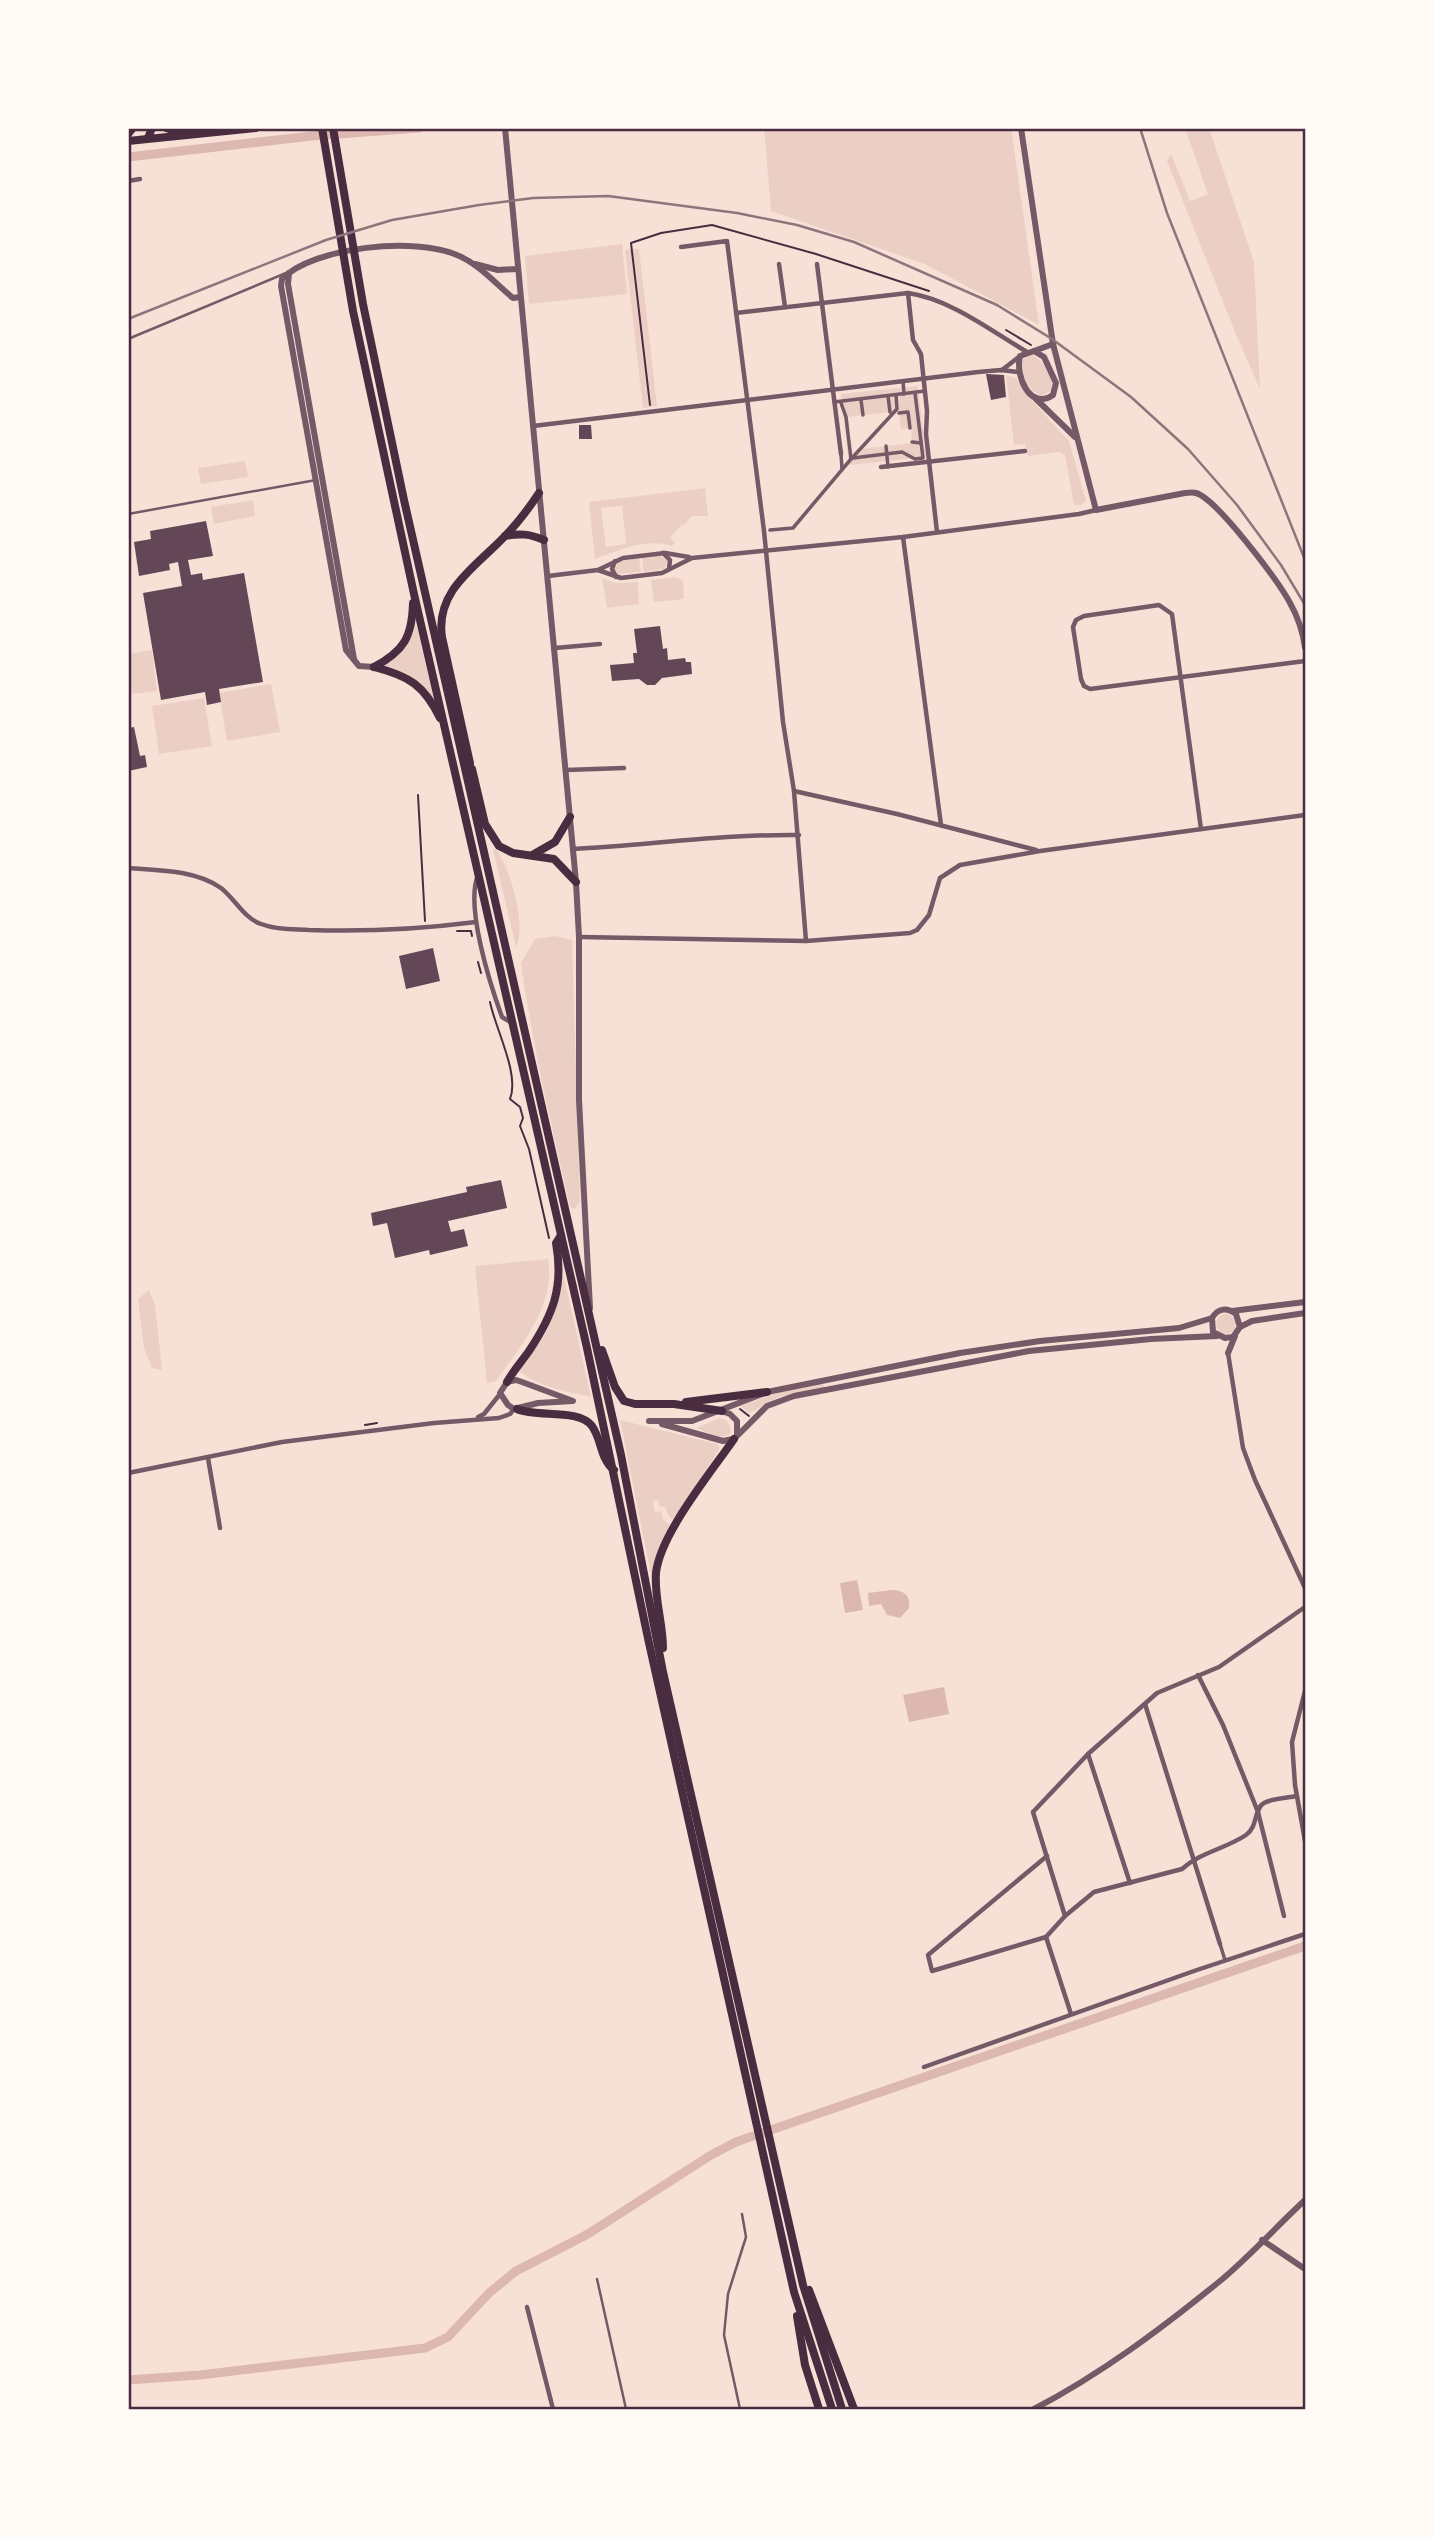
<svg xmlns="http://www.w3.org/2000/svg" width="1433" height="2537" font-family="'Alegreya Sans',sans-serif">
<rect width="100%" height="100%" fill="#f7e1d7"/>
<!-- green -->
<g fill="#ebcfc5" fill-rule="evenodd">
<polygon points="764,128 1011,128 1039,325 925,264 771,211"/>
<polygon points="1185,128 1209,128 1254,262 1260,389 1237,337 1167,161 1171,154 1190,201 1208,194"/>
<polygon points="622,244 627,294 529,304 525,256"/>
<polygon points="639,249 657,406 643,408 625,250"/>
<path d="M1033 355C1045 362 1053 377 1052 390L1042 396C1028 392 1020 373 1023 359Z"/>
<polygon points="1006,375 1017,379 1028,396 1069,441 1086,501 1081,505 1074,505 1065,455 1059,452 1028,456 1025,444 1014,445"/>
<path d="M918 386 926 457 849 465 841 394ZM899 411 901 429 911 428 912 443 860 449 851 458 847 417Z"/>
<polygon points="245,461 248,477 201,484 198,468"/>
<path d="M705 488 708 516H692L684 525 682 524 670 538 675 543 672 546C644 538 621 550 595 559L589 502ZM622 506 626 544 606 547 601 508Z"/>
<polygon points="253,500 255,516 214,524 211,507"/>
<polygon points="661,556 668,560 665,569 644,572 642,558"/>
<polygon points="639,558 641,572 616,574 613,568 618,562"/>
<polygon points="675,577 683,580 684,599 654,602 651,580"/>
<polygon points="602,578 616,583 638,582 639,604 607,608"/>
<path d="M415 620 434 700 381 667C404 653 409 645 415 620Z"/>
<polygon points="152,650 157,691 132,694 128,654"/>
<polygon points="271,684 280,732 227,741 219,693"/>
<polygon points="204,698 212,746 159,754 152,706"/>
<path d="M496 849C510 869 527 924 516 947L493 850Z"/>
<polygon points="555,936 572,940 580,1201 575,1209 570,1207 542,1083 525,992 521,963 535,939"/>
<path d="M548 1259C556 1306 521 1345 496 1381L487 1383 475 1266Z"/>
<path d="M563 1273 591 1397C567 1392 539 1387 519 1371 545 1336 558 1318 563 1273Z"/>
<polygon points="149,1290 155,1305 162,1370 152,1368 144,1348 138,1299"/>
<circle cx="1226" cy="1324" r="10"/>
<polygon points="823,1383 824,1388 779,1397 749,1413 741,1406 777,1393"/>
<path d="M720 1418 726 1420 730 1426 731 1433C721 1441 707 1432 696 1428Z"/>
<polygon points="620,1420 717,1444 720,1448 674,1521 668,1515 665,1506 660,1507 658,1500 653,1501 655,1512 661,1511 663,1519 671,1526 655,1557 652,1580"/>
</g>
<!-- water -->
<g fill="#dcb8b0">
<polygon points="857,1580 863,1610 845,1613 840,1583"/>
<path d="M892 1590C904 1590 911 1596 909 1608L900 1618 887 1615 881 1604 869 1606 868 1593Z"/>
<polygon points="944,1687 949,1714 909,1722 903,1695"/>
</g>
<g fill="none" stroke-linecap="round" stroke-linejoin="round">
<!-- canal -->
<g stroke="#dcb8b0" stroke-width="9">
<polyline points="128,157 312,136 419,128"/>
<polyline points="128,2380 200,2375 425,2348 448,2337 489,2293 516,2271 588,2234 711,2155 736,2142 1305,1946"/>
</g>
</g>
<!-- building -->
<g fill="#644757">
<polygon points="986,374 1004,375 1006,397 991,400"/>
<polygon points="579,425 591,425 592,439 579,439"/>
<polygon points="206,521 213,556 188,560 191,575 202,573 203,580 244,573 263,682 219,689 221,702 207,705 205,692 161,700 143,593 182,586 178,562 169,564 170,570 139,576 134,542 151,539 150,531"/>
<polygon points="660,626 663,649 667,648 668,660 685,658 686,662 691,662 692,674 662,678 655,685 647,685 639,679 612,681 610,665 634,663 633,653 637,653 634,629"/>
<polygon points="134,727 140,756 145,755 147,767 128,771 128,728"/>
<polygon points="433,948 440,981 406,989 399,956"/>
<polygon points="501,1180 507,1208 448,1221 451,1232 464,1229 468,1246 430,1255 429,1250 395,1258 387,1223 373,1226 371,1213 467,1192 466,1187"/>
</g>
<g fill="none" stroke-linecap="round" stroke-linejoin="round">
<!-- path -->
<g stroke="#4a2c40" stroke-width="2">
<polyline points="1006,330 1031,345"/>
<polyline points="650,405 631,243 661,233 712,225 816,254 929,291"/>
<polyline points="418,795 425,921"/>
<polyline points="457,931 471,931 472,936"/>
<polyline points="478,962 481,973"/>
<path d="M490 1002C495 1028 520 1074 510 1099L520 1107 523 1118 520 1126 529 1149 549 1238"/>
<polyline points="740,1409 749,1416"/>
<polyline points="365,1425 377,1423"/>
<polyline points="1299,2409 1305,2407"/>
</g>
<!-- service -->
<g stroke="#755966" stroke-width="2.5">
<polyline points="128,339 286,273"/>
<polyline points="128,514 316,480"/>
<polyline points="597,2279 626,2409"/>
<polyline points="740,2409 724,2335 728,2294 746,2237 742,2214"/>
</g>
<!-- pedestrian -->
<g stroke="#755966" stroke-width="3.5">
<polyline points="903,381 904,394"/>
<polyline points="888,396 890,412"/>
<polyline points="861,400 863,415"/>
<polyline points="834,402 925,391"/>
<polyline points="841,403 846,417 851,459"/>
<polyline points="899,413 908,412 910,428"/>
<polyline points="912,442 921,443"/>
<polyline points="886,446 888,467"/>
<polyline points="841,454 842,469"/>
<polyline points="853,458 902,452 915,459 923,458 915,393"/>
<polyline points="770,530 793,528 851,459 897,409 896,395"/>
<polyline points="1220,1944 1225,1960"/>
</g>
<!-- minor -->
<g stroke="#755966" stroke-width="4.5">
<polyline points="128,181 140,179"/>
<polyline points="681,247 727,241 764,531 783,722 794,791 806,941"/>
<polyline points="779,264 785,307"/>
<polyline points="817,264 841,454"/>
<polyline points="908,293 913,340 921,354 927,411 926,434 937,532"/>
<path d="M736 313 908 293C950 299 990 330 1027 352"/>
<polyline points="1002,370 1020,356"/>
<polyline points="533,426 978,372 1001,370 1018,372"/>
<polyline points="881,467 1025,451"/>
<polyline points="903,537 941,825"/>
<polyline points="663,553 670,560 669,569"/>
<polyline points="615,561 612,569 616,577"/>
<polyline points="598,570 621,578 662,573 692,558 903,537 1079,514 1096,510"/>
<polyline points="548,576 598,570 623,558 665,553 689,557"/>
<polyline points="555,648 600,644"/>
<polyline points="566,770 624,768"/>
<polyline points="794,791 897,814 1036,850"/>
<polyline points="1201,829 1172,614 1159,605 1084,616 1076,620 1073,627 1081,679 1084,686 1090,689 1305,661"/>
<path d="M573 849C648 845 723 834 799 835"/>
<path d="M128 868C158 870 196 870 221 888 235 899 244 918 261 924 277 930 293 929 309 930 365 932 421 929 476 922"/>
<path d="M478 875C465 906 490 984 502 1017L512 1023"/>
<polyline points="579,937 806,941 910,933 917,930 929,915 940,878 960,865 1040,851 1305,815"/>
<polyline points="1228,1353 1243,1448 1255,1480 1305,1588"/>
<polyline points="478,1417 484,1414 500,1394"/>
<polyline points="208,1458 220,1528"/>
<polyline points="128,1473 282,1442 434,1423 499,1418 510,1414 514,1409"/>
<polyline points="1198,1675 1223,1725 1258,1812 1284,1916"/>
<polyline points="1305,1691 1292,1742 1295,1785 1305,1841"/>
<polyline points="1145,1704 1220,1944"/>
<polyline points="1088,1754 1130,1883"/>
<path d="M1047 1856 928 1955 932 1971 1046 1937 1065 1916 1094 1892 1182 1869C1201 1852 1225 1849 1246 1835 1258 1827 1254 1808 1264 1803 1273 1798 1287 1798 1297 1796"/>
<polyline points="1065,1916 1033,1812 1088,1754 1157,1693 1219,1667 1305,1607"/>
<polyline points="1046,1937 1071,2014"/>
<polyline points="924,2067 1194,1971 1305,1934"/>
<polyline points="527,2307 553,2409"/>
</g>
<!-- tertiary -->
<g stroke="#755966" stroke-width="6">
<polyline points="505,128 576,882 579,937 579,1100 590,1308"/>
<polyline points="1021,128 1053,344"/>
<polyline points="475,264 498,270 517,269"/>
<polyline points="289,273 288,284 354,659"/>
<path d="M1034 351 1053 344 1096 510 1185 493C1188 493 1192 492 1196 493 1217 499 1277 580 1289 601 1297 615 1303 631 1305 648"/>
<path d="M1034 351 1044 357 1056 383 1053 395C1030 411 1015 376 1020 356Z"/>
<polyline points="1036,399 1075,437"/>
<path d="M374 667 359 666 346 650 281 286 282 279C314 246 416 237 457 255 479 264 495 283 513 298L520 297"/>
<polyline points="1232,1311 1305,1302"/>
<path d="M1240 1327 1236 1314C1227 1307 1218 1308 1212 1318L1213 1332 1225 1338 1233 1337 1240 1327 1252 1321 1305 1313"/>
<polyline points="1228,1353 1235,1336"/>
<polygon points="516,1380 522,1382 573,1401 538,1403 514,1409 508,1405 500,1393 507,1382"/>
<polyline points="722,1411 730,1414 737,1421 737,1434"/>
<polyline points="649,1421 692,1421 767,1392 960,1353 1040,1341 1179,1328 1212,1318"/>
<polyline points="662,1424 723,1441 733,1439"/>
<polyline points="734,1439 767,1406 794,1396 1029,1351 1151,1339 1217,1336"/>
<polyline points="1262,2240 1305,2269"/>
<path d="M1034 2409C1101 2374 1161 2329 1220 2281 1250 2256 1277 2226 1305 2200"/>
</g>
<!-- primary -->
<g stroke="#4a2c40" stroke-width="8">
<polyline points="166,128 182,133"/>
<polyline points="128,134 133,128"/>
<polyline points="148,138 152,128"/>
<polyline points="128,141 256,128"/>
</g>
<!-- trunk -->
<g stroke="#4a2c40" stroke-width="8">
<polyline points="322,128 353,311 414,594 587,1348 649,1643 794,2292 832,2409"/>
<polyline points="333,128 363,304 404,500 621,1455 663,1672 803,2285 842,2409"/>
<path d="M505 536C520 533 530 534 544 540"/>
<path d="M374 667C409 676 424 685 440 718"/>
<path d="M374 667C404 651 412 637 413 603"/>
<polyline points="472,769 485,824 499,846 513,853 554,859 576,882"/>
<path d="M469 776 470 763 442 637C435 590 477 566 505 536 518 523 529 508 539 493"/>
<polyline points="534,854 555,842 570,817"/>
<polyline points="602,1350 615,1387 624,1401 635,1404 674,1404 722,1411"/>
<path d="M507 1382C513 1371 522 1361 529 1351 553 1315 564 1287 556 1243L561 1235"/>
<polyline points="686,1402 767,1392"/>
<path d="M517 1409C537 1418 578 1408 592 1426 602 1440 600 1459 614 1470"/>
<path d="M663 1648C663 1623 654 1598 656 1573 660 1534 712 1471 734 1439"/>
<polyline points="809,2290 854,2409"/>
<polyline points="797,2316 805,2365 819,2409"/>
</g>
<!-- rail -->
<g stroke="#8f747c" stroke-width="2.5">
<polyline points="1140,128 1167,213 1305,560"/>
<polyline points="128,319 326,240 392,220 479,205 533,198 608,196 737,213 797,225 854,242 997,305 1052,339 1131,397 1188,449 1237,505 1281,565 1305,605"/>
</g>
</g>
<!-- border -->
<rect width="1433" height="2537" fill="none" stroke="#fffaf5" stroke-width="259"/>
<rect x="130" y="130" width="1174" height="2278" fill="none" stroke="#4a2c40" stroke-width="2.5"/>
</svg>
